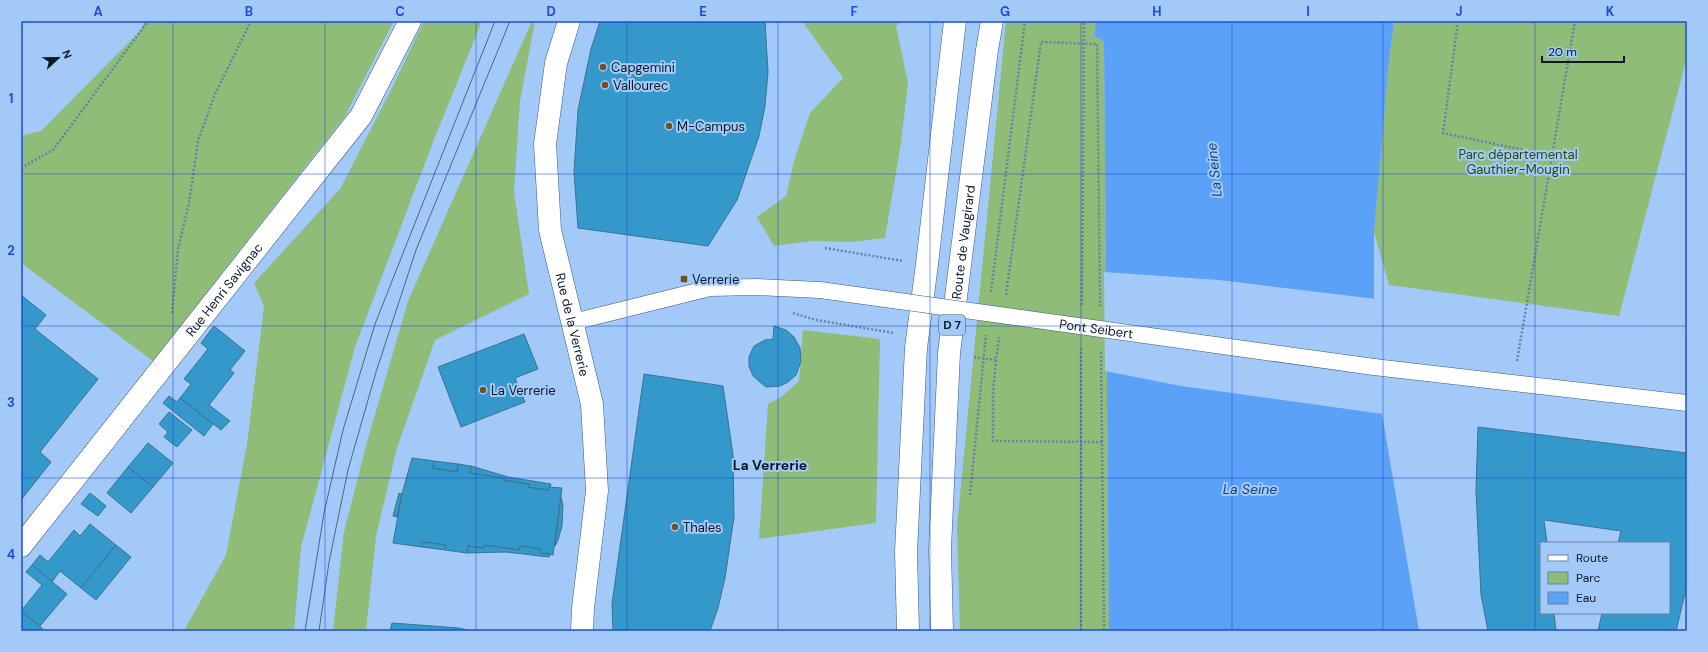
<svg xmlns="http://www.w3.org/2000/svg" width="1708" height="652" font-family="'DM Sans',sans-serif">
<rect width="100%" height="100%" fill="#a3c9f9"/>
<!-- green -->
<g fill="#8fbc76">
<polygon points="145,21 394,21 345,116 153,361 21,263 21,136 41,131 140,31"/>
<polygon points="424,21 482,21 435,137 355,347 301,547 294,631 184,631 226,555 247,444 264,306 254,283 340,189 392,88"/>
<polygon points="532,21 535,21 520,101 514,192 529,294 435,340 397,448 376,536 366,631 333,631 344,532 367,442 408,301"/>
<polygon points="802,21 901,21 896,26 908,83 901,143 885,238 851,242 813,241 774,246 757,217 786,196 794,161 810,113 843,78"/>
<polygon points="1006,21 1096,21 1094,36 1104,41 1109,631 960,631 957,527"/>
<polygon points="1394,21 1687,21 1687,57 1619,316 1389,285 1374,232 1389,60"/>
<polygon points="803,330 880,339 876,523 759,539 768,404 781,397 799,381"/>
</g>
<!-- water -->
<polygon fill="#5ca1f8" points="1096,21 1394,21 1389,60 1374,232 1374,367 1419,631 1109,631 1104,41 1094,36"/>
<!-- pier -->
<polygon fill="#a3c9f9" points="1104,272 1219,280 1376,299 1376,367 1383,414 1181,386 1105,371"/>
<!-- building -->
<g fill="#3498ca" stroke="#397394">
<polygon points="600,21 765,21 768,72 765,106 759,136 737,200 708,246 578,228 574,172 578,110 591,49"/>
<polygon points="21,295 46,315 35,329 98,379 40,452 51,462 21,500"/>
<polygon points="214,326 245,351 230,370 234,373 209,405 230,421 221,430 180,398 191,384 184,379 208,349 201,343"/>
<polygon points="774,326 786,330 794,337 800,348 801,361 796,375 788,382 780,386 766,387 753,376 749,366 749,357 754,346 765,340 773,339"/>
<polygon points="524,334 538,369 515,378 525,402 461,427 438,367"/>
<polygon points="644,374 723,386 733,455 734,517 725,578 718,608 710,631 613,631 612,604"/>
<polygon points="169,396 177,402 180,398 213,424 204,436 163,403"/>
<polygon points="169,412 192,430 177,447 164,437 168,432 159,424"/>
<polygon points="1478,427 1687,453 1687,585 1676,631 1598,631 1602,613 1669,613 1669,543 1618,543 1621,531 1544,520 1547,543 1541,543 1541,613 1554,613 1556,631 1488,631 1481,595 1476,491"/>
<polygon points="148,443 173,463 153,487 128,467"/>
<polygon points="412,458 434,461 433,468 457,472 458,464 471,466 470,473 504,478 504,480 529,484 528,487 548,490 549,487 562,488 553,555 540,553 540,549 520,546 519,550 485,545 484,548 468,546 467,553 445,550 446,545 422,542 422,547 393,543 402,494"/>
<polygon points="434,461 458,464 457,472 433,468"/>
<polygon points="471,466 508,477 551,484 550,487 549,487 548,490 528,487 529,484 504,480 504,478 470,473"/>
<polygon points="128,467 153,487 131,513 107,493"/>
<polygon points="90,493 106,506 98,516 81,504"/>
<polygon points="399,493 402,494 397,517 393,516"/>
<polygon points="561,497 563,505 562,526 558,540 555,546"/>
<polygon points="90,524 116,545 81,588 60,571 52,582 32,565 40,555 48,562 74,530 80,536"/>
<polygon points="422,542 446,545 445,550 422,547"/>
<polygon points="116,545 131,557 96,600 81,588"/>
<polygon points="485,545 519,550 520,546 540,549 540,553 550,554 549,557 506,552 467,553 468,546 484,548"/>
<polygon points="32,565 67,594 40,626 21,611 42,585 26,572"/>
<polygon points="21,611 43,629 42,631 21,631"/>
<polygon points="392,623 459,628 471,631 390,631"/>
</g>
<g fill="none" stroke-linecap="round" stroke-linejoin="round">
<defs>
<g id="service">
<polyline points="573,322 710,288 756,287 820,290"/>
<polyline points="1374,367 1687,403"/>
</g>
<g id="minor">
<path id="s1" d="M569 21 556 63 545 144 550 230 592 404 597 491 583 608 582 631"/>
<path id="s2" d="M21 546 361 116 410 21"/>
</g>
<g id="primary">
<polyline points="908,631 906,552 916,348 927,264 955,21"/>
<path id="s3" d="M942 631 940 549 949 353 987 50 992 21"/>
</g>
</defs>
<!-- service casing -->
<use href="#service" stroke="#385984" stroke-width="17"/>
<!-- minor casing -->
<use href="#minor" stroke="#385984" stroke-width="23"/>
<!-- primary casing -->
<use href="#primary" stroke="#385984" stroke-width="23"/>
<!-- path -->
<g stroke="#6682a6" stroke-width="2.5" stroke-dasharray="2 2" stroke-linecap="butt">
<polyline points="1458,21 1443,133 1552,156"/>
<polyline points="21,168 53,150 148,21"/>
<polyline points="825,248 903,261"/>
<polyline points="991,292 1025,21"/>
<polyline points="1006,295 1041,42 1097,44 1100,307"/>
<polyline points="1082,305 1084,21"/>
<polyline points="172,313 178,249 189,203 198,141 215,94 251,21"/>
<polyline points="793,313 816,320 894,333"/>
<polyline points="1081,348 1081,631"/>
<polyline points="1101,352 1104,631"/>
<polyline points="974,357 996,360 999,337"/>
<polyline points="996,360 993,392 993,441 1102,442"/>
<polyline points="1517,361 1575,21"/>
<polyline points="970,495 986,335"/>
</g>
<!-- service -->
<use href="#service" stroke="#fff" stroke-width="16"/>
<!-- minor -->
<use href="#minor" stroke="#fff" stroke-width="22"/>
<!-- primary -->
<use href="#primary" stroke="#fff" stroke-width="22"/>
<!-- tram -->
<g stroke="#4c6583" stroke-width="1">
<polyline points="305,631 324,513 343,430 375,324 495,21"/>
<polyline points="319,631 329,562 348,470 376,372 416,250 510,21"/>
</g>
<defs>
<g id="service-bridge">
<path id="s4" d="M820 290 1374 367"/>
</g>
</defs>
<!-- service-bridge casing -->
<use href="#service-bridge" stroke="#385984" stroke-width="17" stroke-linecap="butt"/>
<!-- service-bridge -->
<use href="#service-bridge" stroke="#fff" stroke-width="16"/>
</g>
<!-- grid -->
<path fill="none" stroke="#1d4ed8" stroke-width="1" stroke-opacity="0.55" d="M173 21V631M325 21V631M476 21V631M627 21V631M778 21V631M930 21V631M1081 21V631M1232 21V631M1383 21V631M1535 21V631M21 174H1687M21 326H1687M21 478H1687"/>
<!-- markers -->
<g fill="#6e5024" stroke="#a3c9f9" stroke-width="1.5">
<circle cx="603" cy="67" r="4"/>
<circle cx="605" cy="85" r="4"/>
<circle cx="669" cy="126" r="4"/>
<rect x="680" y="275" width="8" height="8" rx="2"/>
<circle cx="483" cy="390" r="4"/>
<circle cx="675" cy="527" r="4"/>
</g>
<g text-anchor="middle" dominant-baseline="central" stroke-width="4" stroke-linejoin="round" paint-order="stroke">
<!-- shield labels -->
<rect fill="#a3c9f9" stroke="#394e68" stroke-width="1" x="939" y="315" width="26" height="20" rx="3"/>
<g font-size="12" font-weight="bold" fill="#0b192a">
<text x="952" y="325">D 7</text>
</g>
<!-- poi labels -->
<g font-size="13" fill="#0b192a" stroke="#a3c9f9" text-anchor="start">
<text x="611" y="67">Capgemini</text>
<text x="613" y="85">Vallourec</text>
<text x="677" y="126">M-Campus</text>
<text x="692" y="279">Verrerie</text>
<text x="491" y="390">La Verrerie</text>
<text x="683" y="527">Thales</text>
</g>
<!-- park labels -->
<g font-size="13" fill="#254c04" stroke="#a3c9f9">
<text x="1518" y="154">Parc départemental<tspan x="1518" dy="15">Gauthier-Mougin</tspan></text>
</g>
<!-- street labels -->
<g font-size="13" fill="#0b192a" stroke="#a3c9f9">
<text stroke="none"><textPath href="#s3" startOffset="390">Route de Vaugirard</textPath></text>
<text stroke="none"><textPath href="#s2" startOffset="327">Rue Henri Savignac</textPath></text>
<text stroke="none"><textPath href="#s1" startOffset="309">Rue de la Verrerie</textPath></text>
<text stroke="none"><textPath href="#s4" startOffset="279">Pont Seibert</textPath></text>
</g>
<!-- water labels -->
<g font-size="14" font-style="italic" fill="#15447b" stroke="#a3c9f9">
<text transform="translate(1214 170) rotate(-96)">La Seine</text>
<text x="1250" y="489">La Seine</text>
</g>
<!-- neighbourhood labels -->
<g font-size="14" font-weight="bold" fill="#0b192a" stroke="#a3c9f9">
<text x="770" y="465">La Verrerie</text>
</g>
</g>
<!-- border -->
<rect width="1708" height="652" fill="none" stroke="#a3c9f9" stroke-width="44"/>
<!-- legend -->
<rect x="1540" y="542" width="130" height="72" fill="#a3c9f9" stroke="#6683a6"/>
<rect x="1548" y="555" width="20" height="6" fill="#ffffff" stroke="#6683a6"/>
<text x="1576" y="562" font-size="12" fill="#0b192a">Route</text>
<rect x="1548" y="572" width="20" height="12" fill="#8fbc76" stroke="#6683a6"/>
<text x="1576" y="582" font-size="12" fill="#0b192a">Parc</text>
<rect x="1548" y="592" width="20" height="12" fill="#5ca1f8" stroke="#6683a6"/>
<text x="1576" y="602" font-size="12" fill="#0b192a">Eau</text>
<!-- north arrow -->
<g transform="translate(58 58) rotate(68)" stroke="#a3c9f9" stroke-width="3" paint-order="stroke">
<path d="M0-3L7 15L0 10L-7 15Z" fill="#0b192a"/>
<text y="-6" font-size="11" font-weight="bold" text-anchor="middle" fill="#0b192a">N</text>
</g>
<!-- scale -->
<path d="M1542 56v6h82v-6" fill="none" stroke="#0b192a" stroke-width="2"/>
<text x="1548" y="56" font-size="12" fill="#0b192a" stroke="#a3c9f9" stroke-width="3" paint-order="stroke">20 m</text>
<rect x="22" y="22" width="1664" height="608" fill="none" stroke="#1d4ed8" stroke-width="1.5"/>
<g font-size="13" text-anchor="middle" font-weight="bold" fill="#1d4ed8">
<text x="98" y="16">A</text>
<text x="249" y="16">B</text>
<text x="400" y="16">C</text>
<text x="551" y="16">D</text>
<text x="703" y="16">E</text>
<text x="854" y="16">F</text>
<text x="1005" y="16">G</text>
<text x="1157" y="16">H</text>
<text x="1308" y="16">I</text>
<text x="1459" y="16">J</text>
<text x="1610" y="16">K</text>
<text x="11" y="103">1</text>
<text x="11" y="255">2</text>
<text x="11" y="407">3</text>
<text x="11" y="559">4</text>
</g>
</svg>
